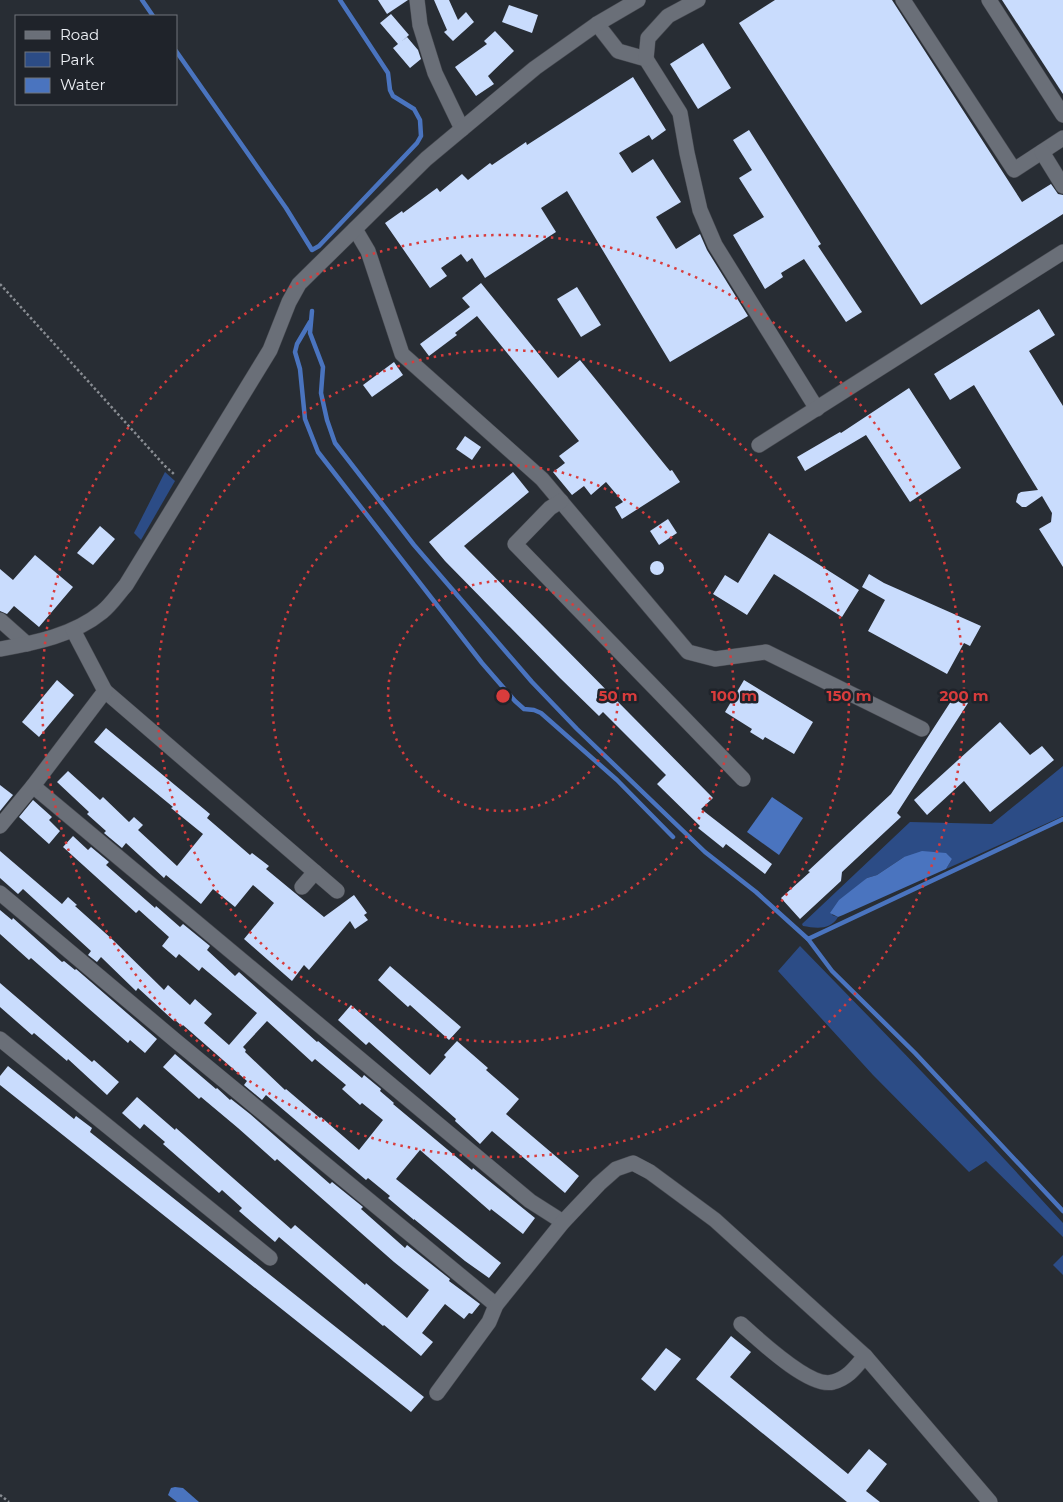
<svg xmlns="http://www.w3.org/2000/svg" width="1063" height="1502" font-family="Montserrat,sans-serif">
<rect width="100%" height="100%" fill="#282d34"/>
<!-- green -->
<g fill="#2c4c86">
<polygon points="165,472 175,481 141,540 134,533"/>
<path d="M1063 766V816L946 869 952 859 904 857 877 875 867 878 832 915 838 917C830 931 815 928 803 926L802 924 910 822 992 824Z"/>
<path d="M800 946C889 1037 978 1129 1063 1223V1237L986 1161 969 1172 873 1075 778 971Z"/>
<polygon points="1063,1255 1063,1275 1053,1265"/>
</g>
<!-- water -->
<g fill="#4a74bf">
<polygon points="772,797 803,818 779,855 747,832"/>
<polygon points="922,851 946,853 952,859 946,869 843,915 838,917 830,913 839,900 867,878 877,875 904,857"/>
<polygon points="175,1487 183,1488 199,1502 177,1502 168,1495 171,1488"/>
</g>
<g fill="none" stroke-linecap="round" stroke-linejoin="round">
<!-- stream -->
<g stroke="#4a74bf" stroke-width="4.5">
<polyline points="142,0 153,16"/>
<polyline points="176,51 286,208 312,250 319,246 417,143 421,136 420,120 414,109 393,96 390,90 388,73 340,0"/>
<polyline points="312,311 310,333 323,367 321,393 327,420 335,443 414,545 532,682 577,729 705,852 756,892 808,939 1063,819"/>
<polyline points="310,322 297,344 295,352 300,369 305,419 318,452 482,663 515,701 524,709 534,710 541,713 617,780 673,837"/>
<polyline points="808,939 832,971 915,1053 1063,1211"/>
</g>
</g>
<!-- building -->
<g fill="#c9dcfd" fill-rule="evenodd">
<polygon points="378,0 408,0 387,14"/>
<polygon points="434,0 449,0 458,20 466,12 474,22 453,41 444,32 447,30"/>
<polygon points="775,0 892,0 1022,202 1051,184 1058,194 1063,195 1063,214 921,305 739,23"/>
<polygon points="1002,0 1063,0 1063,94"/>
<polygon points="509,5 538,15 532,33 502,22"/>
<polygon points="391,14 409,35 401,42 407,37 418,50 421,59 410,68 393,48 398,44 380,23"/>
<polygon points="495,31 514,51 488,76 494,84 476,96 455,67 487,44 484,41"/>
<polygon points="703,43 731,88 698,109 670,64"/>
<polygon points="633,77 666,130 652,140 649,135 619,153 632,173 653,159 681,202 656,217 676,249 700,234 707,250 748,316 670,362 567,191 541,208 556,232 485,278 472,258 467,262 461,254 441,268 447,276 430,288 385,223 402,211 403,213 437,188 440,192 462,174 468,180 490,163 492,165 526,142 527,145"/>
<polygon points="749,130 821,244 818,246 862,312 846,322 804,259 781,273 783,277 765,289 733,235 764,217 739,178 752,170 733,140"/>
<polygon points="481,283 558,378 580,360 670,471 672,470 680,482 622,519 615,507 623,502 606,482 591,495 584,486 572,495 553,472 565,463 559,456 579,441 477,316 455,333 457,335 429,356 420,344 470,307 462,298"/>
<polygon points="577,287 601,325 581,337 557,299"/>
<polygon points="1039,309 1055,335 1029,351 1063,406 1063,567 1039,529 1051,522 1052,513 1042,496 1026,507 1022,507 1016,502 1018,494 1021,492 1038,490 974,385 950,400 934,374"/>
<polygon points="394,362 403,375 372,397 363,385"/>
<polygon points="909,388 961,468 910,502 866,435 805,471 797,457 840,432 841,433"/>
<polygon points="465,436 481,447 472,460 456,449"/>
<polygon points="513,472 529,492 464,546 713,798 701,809 772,864 765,874 726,844 723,848 698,828 700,826 657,784 666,775 603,712 599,716 560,678 445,561 429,542"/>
<polygon points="668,519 677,533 659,545 650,531"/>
<polygon points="100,526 115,539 93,565 77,553"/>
<polygon points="769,533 859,590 842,617 774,574 747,615 713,594 725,575 738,583"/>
<polygon points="35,555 73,587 39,627 14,606 7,614 0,611 0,569 13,580"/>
<circle cx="657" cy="568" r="7"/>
<polygon points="869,574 884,583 981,626 970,646 964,643 947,674 868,631 885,600 862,587"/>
<polygon points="57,680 74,695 39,737 22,722"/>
<polygon points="744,680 813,722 794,754 765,737 763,740 750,732 752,729 725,712"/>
<polygon points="955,695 968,703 897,813 901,817 842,872 841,881 800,919 781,898 810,872 808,871 891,794"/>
<polygon points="1000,722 1030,755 1042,746 1054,760 990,812 964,781 927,815 914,800"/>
<polygon points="106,728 210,814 207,818 250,855 252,853 269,866 266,869 324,917 354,895 367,913 364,915 368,920 355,929 350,921 309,970 304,965 292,981 244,939 274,903 253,885 235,907 213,889 201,904 166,875 164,878 126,843 122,848 104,833 106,831 87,814 89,812 57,782 68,771 100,800 103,797 129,822 134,817 143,825 138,830 177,866 203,834 171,808 173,807 94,742"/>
<polygon points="0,785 13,795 0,811"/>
<polygon points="33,800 52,817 49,820 60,831 49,844 19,817"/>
<path d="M73 836 88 850 91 847 109 862 106 865 155 908 156 906 180 927 183 924 210 946 207 950 235 976 239 972 317 1042 318 1041 362 1078 364 1075 381 1089 380 1091 394 1103 393 1104 472 1170 473 1168 535 1218 523 1234 491 1209 490 1211 420 1150 396 1179 501 1263 489 1278 465 1261 414 1219V1220L388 1198 390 1196 368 1178 366 1180 266 1095 262 1100 244 1085 247 1081 183 1025 182 1026 175 1020 174 1021 138 988 136 991 101 957 97 962 88 955 91 951 23 889 18 894 0 878V851L62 904 68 897 77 905 75 906 113 940 164 990 168 985 190 1005 195 999 212 1014 204 1023 229 1045 257 1013 202 967 199 971 179 954 176 958 162 946 169 937 139 910 136 913 63 847ZM267 1021 312 1062 315 1059 346 1085 342 1089 360 1105 362 1103 383 1120 359 1150 321 1117 320 1118 286 1089 285 1090 245 1052 246 1050 243 1047Z"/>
<polygon points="0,910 12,920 13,918 62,962 64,961 75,970 76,969 157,1039 145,1053 130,1040 128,1043 31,958 29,960 0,934"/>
<polygon points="390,966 461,1027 449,1040 410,1005 408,1007 378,980"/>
<polygon points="0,983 92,1062 94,1060 119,1082 107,1095 68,1059 67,1061 34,1033 32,1035 0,1007"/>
<polygon points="351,1005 430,1075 446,1057 444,1055 457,1041 488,1068 486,1070 519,1099 506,1114 579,1176 565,1193 492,1131 480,1144 455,1121 456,1119 369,1042 366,1045 338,1020"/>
<polygon points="175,1054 216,1089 217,1088 230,1100 231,1099 250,1114 330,1184 332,1182 363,1207 361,1209 405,1248 407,1245 450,1279 449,1281 480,1304 472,1314 469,1313 464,1319 445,1304 422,1333 433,1342 421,1356 384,1325 383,1326 279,1237 275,1242 239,1211 242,1208 222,1190 219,1193 163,1144 165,1142 144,1124 140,1129 122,1113 137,1097 175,1130 176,1128 291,1229 295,1225 365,1285 366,1283 407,1318 429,1290 394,1262 277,1159 275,1161 238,1128 201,1097 199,1099 163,1067"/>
<polygon points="8,1066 74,1119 76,1116 92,1128 90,1132 424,1397 411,1412 0,1085 0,1076"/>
<polygon points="731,1336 751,1352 730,1377 848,1474 869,1449 887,1464 866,1491 880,1502 847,1502 696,1379"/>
<polygon points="666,1348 681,1359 655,1391 641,1379"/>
</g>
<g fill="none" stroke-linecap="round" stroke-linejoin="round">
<defs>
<g id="minor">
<polyline points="417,0 420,25 435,73 462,129"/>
<polyline points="903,0 1014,170 1063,138"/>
<polyline points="989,0 1063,115"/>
<polyline points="597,24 618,51 646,59 680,113 687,153 700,210 715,245 817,409"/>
<polyline points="646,59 648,38 668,16 698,0"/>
<polyline points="1042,152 1063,186"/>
<polyline points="355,229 368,251 402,354 542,479 688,652 715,659 766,652 922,729"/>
<polyline points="759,445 1063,252"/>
<polyline points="561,501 550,508 515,544 743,779"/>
<polyline points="0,620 27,644"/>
<path d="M0 649C35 643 74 635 102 612 111 605 118 594 126 585L270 350 289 302 299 284 426 159 535 68 597 24 638 0"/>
<polyline points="105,691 337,891"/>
<polyline points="33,786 530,1201 563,1222"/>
<polyline points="0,826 33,786 105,691 73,630"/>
<polyline points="302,887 315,872"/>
<polyline points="0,893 176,1041 496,1305"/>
<polyline points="0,1039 270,1258"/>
<path d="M741 1324C757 1338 810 1389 833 1382 848 1378 855 1368 865 1356"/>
<polyline points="437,1393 489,1322 496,1305 563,1222 599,1184 616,1169 633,1163 650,1172 715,1220 865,1356 990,1502"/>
</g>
</defs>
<!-- minor casing -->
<use href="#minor" stroke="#464950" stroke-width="16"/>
<!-- path -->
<g stroke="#898d93" stroke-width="2.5" stroke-dasharray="2.5 2.5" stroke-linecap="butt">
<polyline points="0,284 165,466 175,475"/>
<polyline points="0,1495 9,1502"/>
</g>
<!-- minor -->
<use href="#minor" stroke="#6a6f78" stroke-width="15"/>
</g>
<!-- distance rings -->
<g fill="none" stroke="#d83c3c" stroke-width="2.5" stroke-dasharray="2.5 5">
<circle cx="503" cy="696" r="115"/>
<circle cx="503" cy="696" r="231"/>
<circle cx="503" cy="696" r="346"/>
<circle cx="503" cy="696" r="461"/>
</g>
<circle cx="503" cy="696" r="8" fill="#d83c3c" stroke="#1f232a" stroke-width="2.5"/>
<g font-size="15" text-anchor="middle" font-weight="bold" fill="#d83c3c" stroke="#1f232a" stroke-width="5" stroke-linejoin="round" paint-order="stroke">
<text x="618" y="701">50 m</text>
<text x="734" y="701">100 m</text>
<text x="849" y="701">150 m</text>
<text x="964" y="701">200 m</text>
</g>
<!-- legend -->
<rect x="15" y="15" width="162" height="90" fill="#1f232a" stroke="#71757b"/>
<rect x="25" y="31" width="25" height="8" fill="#6a6f78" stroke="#71757b"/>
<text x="60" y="40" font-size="15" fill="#eceff4">Road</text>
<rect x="25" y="52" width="25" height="15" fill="#2c4c86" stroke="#71757b"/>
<text x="60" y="65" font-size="15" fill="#eceff4">Park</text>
<rect x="25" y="78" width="25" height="15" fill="#4a74bf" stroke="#71757b"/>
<text x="60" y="90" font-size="15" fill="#eceff4">Water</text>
</svg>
